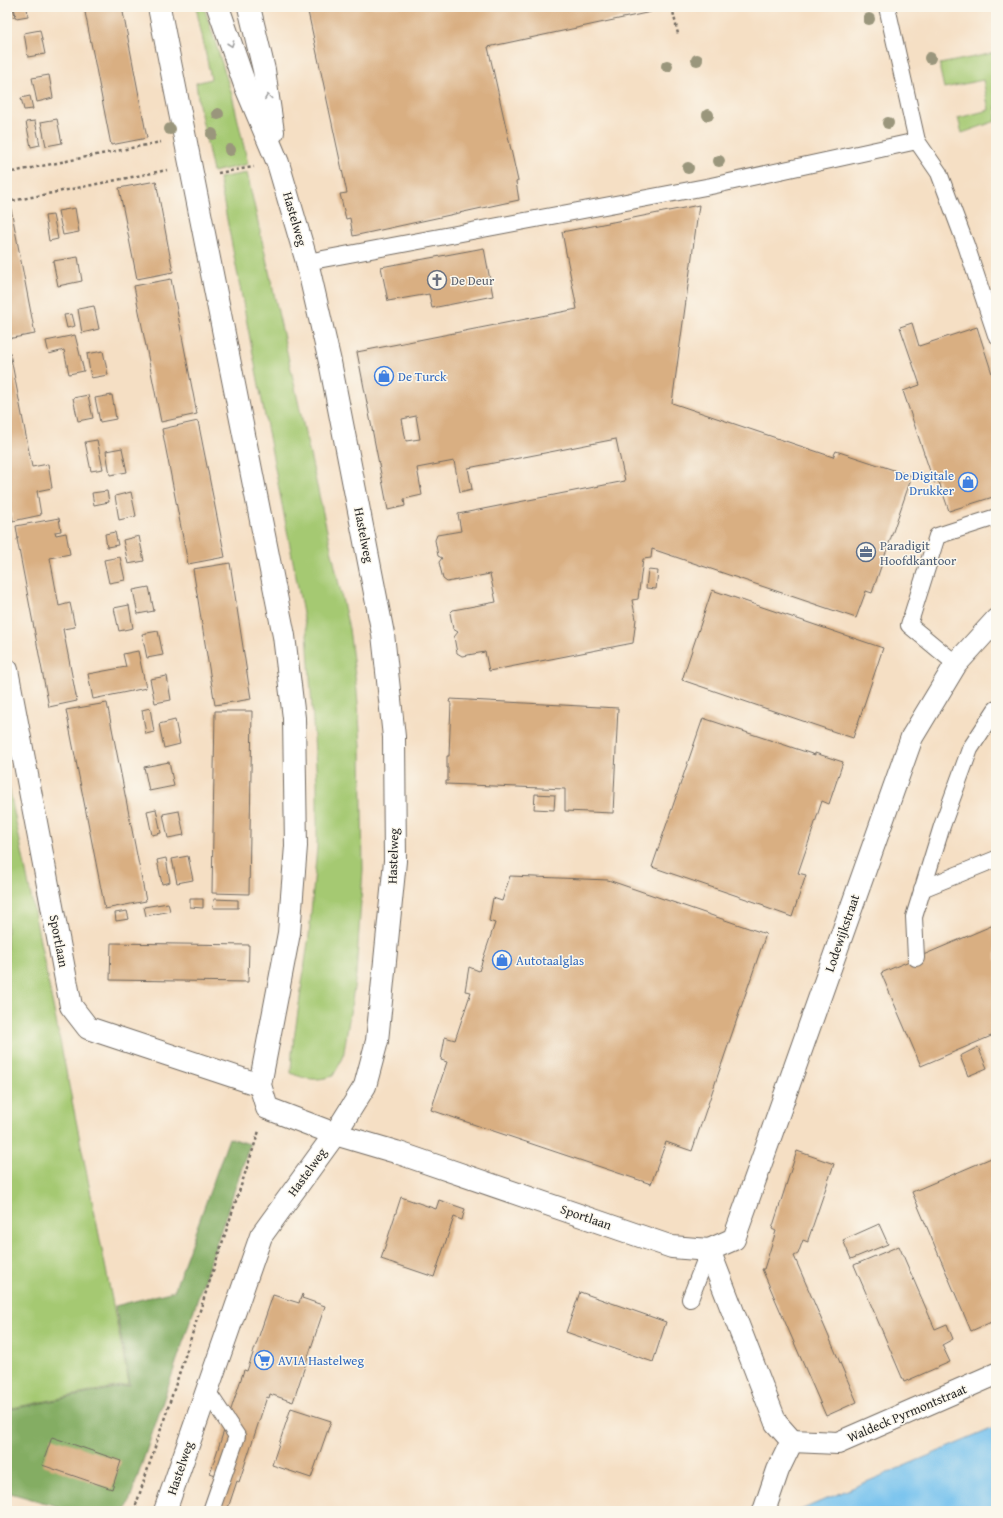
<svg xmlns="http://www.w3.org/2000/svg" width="1003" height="1518" font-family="'Gentium Book Plus',serif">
<rect width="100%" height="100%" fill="#fbf7ec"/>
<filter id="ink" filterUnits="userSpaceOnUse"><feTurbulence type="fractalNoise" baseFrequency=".025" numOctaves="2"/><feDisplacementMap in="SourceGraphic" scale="8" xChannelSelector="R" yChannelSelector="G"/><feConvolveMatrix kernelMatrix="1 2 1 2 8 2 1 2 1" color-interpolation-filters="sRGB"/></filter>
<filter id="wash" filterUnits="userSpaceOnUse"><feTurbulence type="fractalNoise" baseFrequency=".012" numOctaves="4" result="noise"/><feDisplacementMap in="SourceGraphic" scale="16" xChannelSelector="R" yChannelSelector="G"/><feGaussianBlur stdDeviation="0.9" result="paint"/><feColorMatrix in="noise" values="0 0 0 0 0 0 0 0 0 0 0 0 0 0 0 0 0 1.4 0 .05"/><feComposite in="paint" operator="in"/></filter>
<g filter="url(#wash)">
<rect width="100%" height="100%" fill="#f5dfc4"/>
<!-- green -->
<g fill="#a5c972" stroke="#687a4e">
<polygon points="196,7 204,7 232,95 248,164 213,172 199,105 196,83 211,79"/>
<polygon points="994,53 996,64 996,121 962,133 958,118 989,110 983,80 944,88 940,70 940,64"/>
<path d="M247 173 349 629 357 691 361 745 363 870 356 975 343 1058 333 1076C316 1081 307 1080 291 1073L292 1053 309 935 317 847V782L307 634 219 178Z"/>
<polygon points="7,777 129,1384 7,1409"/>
</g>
<!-- forest -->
<polygon fill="#84ad64" stroke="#586c48" points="229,1138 250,1144 126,1511 74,1511 7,1492 7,1410 130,1385 115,1306 174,1291"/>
<!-- water -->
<polygon fill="#73c1ee" stroke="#4f768c" points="996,1427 996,1511 798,1511"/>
<g id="blocks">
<!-- building -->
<g fill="#d9af82" fill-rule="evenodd">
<polygon points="7,7 13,7 15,16 7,18"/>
<polygon points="14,7 27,7 28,16 16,18"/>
<polygon points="84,7 122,7 147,138 111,145"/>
<polygon points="307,7 650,7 651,12 488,47 518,181 516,182 519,200 353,236 350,218 346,219 340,194 347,193"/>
<polygon points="40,30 45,54 28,57 24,33"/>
<polygon points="49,75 53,98 37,102 32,78"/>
<polygon points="30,96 33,109 24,110 21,98"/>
<polygon points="57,119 62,143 46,146 41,122"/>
<polygon points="35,121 40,145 31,147 26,122"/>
<polygon points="156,181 173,272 137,279 119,188"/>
<path d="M699 205 672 403 833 457 836 451 912 476 872 593 866 591 856 618 652 549 651 558 643 559 638 599 632 600 636 619 633 643 489 671 485 652 462 656 457 653 454 637 458 632 453 629 450 613 453 610 496 602 490 574 447 582 443 579 439 562 442 558 438 556 435 540 437 535 461 531 458 514 625 481 616 439 468 468 472 489 460 492 454 461 417 468 422 495 404 499 405 506 388 510 357 352 577 309 562 232ZM416 416 420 439 406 441 402 419Z"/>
<polygon points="75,208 79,232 63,235 58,211"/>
<polygon points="11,209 35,334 7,339 7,210"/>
<polygon points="53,215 58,239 49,241 45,216"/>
<polygon points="484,248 493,296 432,308 429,294 388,301 381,267"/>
<polygon points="78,257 82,281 58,286 53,261"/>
<polygon points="171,279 197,414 161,422 134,286"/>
<polygon points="94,306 99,329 82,333 78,309"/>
<polygon points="72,314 75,326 67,328 64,315"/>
<polygon points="912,323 919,346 977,327 996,386 996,496 949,511 938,479 935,480 936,482 934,483 903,391 920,385 900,327"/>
<polygon points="75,335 84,371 69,374 64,350 49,354 46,341"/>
<polygon points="7,348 9,348 32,467 48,464 52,488 37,491 41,515 13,521 7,491"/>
<polygon points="103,351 108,375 91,378 87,354"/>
<polygon points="88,395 93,418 78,421 73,398"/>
<polygon points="112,395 116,419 100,422 95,398"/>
<polygon points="198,421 225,557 188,564 162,429"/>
<polygon points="97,440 103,469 91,471 85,442"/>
<polygon points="122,448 127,472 110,475 106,451"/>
<polygon points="107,491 109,502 94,505 92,493"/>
<polygon points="131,492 136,516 119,520 115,496"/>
<polygon points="59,518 61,531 55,532 56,535 66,533 70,554 50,558 59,606 70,603 75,627 63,629 77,701 49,707 17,539 18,539 16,526"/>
<polygon points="115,532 118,545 107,547 105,534"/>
<polygon points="139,536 144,561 128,564 123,540"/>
<polygon points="120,557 125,580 109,583 104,560"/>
<polygon points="230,563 251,699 215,705 193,569"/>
<polygon points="648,570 658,571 656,589 646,588"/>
<polygon points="149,587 154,611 138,614 133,590"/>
<polygon points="712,590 883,648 853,738 682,680"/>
<polygon points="129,605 133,628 119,631 114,608"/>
<polygon points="158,631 163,655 147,658 142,634"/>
<polygon points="138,651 146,688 93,699 88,674 126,667 123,654"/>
<polygon points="167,676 171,700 155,703 150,679"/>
<polygon points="450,699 618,708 613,813 565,811 565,789 446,784 446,781 448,781 448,768 447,768 447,756 449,756 451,702 449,702"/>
<polygon points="107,703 146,901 105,909 66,710"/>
<polygon points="150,708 154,732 146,734 142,710"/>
<polygon points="215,711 252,711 249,894 212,893"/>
<polygon points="703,718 815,755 815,753 843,762 829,804 822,801 810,838 798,873 806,875 792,917 764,907 764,905 652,867"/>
<polygon points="175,720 180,744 164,748 159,724"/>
<polygon points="169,762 174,786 149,791 144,767"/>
<polygon points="535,794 555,795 554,810 534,809"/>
<polygon points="156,809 161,833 152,835 147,811"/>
<polygon points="179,811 184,835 168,838 163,814"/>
<polygon points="188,856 193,880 177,883 172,859"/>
<polygon points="166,858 170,882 162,884 157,860"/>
<polygon points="510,876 608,880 766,934 692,1151 666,1142 651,1184 431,1110 447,1062 441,1060 445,1037 455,1040 471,992 465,991 469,967 479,971 495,923 489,921 493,898 502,901"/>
<polygon points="190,899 203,899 203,908 190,907"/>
<polygon points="214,899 238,900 238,908 213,908"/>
<polygon points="168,903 170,911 146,916 144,907"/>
<polygon points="127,911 129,919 116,921 115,913"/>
<polygon points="996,924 996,1034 921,1066 881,973"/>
<polygon points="111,943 249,945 248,982 110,980"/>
<polygon points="978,1047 987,1068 968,1076 960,1056"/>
<polygon points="797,1151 834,1164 808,1240 808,1242 803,1240 798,1254 794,1256 857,1402 826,1416 762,1269 764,1269 776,1231 772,1229"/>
<polygon points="996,1156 996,1320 971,1331 912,1192"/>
<polygon points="401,1197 436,1209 439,1200 465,1209 462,1220 454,1217 434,1277 381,1259"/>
<polygon points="879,1224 888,1244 851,1259 843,1240"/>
<polygon points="899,1246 935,1329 947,1324 953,1339 942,1345 950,1362 904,1382 854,1265"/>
<polygon points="580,1292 666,1322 653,1362 566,1332"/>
<polygon points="302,1294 303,1295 302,1298 325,1306 293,1402 270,1394 269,1398 267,1397 239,1482 237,1481 227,1511 207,1511 218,1476 210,1473 244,1370 247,1371 273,1295 299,1303"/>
<polygon points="291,1408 331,1421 311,1478 272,1465"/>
<polygon points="52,1437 121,1461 112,1489 42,1465"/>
</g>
</g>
</g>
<g filter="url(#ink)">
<use href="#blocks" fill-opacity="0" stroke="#726a61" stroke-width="1"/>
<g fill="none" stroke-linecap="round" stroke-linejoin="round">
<defs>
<g id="lane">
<polyline points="887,7 917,141"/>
<polyline points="307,262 711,186 917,141 939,173 966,245 996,335"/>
<polyline points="956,664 909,625 937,536 996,517"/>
<polyline points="922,889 996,859"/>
<polyline points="916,958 914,917 942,826 970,749 996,709"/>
<polyline points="690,1299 709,1250"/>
<polyline points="207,1391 237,1436 211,1511"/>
</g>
<g id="street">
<polyline points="159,7 284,636 294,718 296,846 289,933 260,1085 267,1108 335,1134 396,1152 672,1247 709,1250 776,1423 792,1441"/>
<polyline points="7,670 71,1006 88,1028 260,1085"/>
<polyline points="709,1250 734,1239 912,737 956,664 996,620"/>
<polyline points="792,1441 838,1443 996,1374"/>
<polyline points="764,1511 778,1470 792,1441"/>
</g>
<g id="secondary">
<polyline points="249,7 264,70 273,132"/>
<polyline points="165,1511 261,1236 335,1134 365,1086 377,1041 395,861 394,737 383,634 330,362 307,262 278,163 245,85 218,7"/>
</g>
</defs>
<!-- lane casing -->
<use href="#lane" stroke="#726a61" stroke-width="18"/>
<!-- street casing -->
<use href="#street" stroke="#726a61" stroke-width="24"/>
<!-- secondary casing -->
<use href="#secondary" stroke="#726a61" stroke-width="24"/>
<!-- path -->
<g stroke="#726a61" stroke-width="2.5" stroke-dasharray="3 3" stroke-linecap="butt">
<polyline points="672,7 678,34"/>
<polyline points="7,173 161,142"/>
<polyline points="218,173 254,167"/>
<polyline points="7,202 167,170"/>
<polyline points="7,1506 23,1511"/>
<polyline points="134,1511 259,1131"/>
</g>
<!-- lane -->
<use href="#lane" stroke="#fff" stroke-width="16"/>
<!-- street -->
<use href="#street" stroke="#fff" stroke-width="22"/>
<!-- secondary -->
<use href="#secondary" stroke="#fff" stroke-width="22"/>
</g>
<!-- trees -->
<g fill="#9a967b">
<circle cx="869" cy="19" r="6"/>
<circle cx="930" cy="58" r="6"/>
<circle cx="697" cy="60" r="6"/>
<circle cx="667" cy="66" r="6"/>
<circle cx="218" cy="114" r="6"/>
<circle cx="708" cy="115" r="6"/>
<circle cx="888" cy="123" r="6"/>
<circle cx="170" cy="129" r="6"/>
<circle cx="212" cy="134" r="6"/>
<circle cx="230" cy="150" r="6"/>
<circle cx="719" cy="161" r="6"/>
<circle cx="688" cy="168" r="6"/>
</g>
<!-- one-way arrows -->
<defs><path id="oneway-chevron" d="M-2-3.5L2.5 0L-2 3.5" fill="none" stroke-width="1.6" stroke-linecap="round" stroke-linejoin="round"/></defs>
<g stroke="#a0a0a0">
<use href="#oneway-chevron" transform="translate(231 44) rotate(71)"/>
<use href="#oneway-chevron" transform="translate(268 97) rotate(-98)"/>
</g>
</g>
<!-- icons -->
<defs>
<symbol id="church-ring" viewBox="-11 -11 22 22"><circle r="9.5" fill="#fbf7ec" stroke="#6b7280" stroke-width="1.5"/><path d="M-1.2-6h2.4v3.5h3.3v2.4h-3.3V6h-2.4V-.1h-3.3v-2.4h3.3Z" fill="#6b7280"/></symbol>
<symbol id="shop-ring" viewBox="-11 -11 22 22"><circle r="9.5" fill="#fbf7ec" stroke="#3f7fe0" stroke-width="1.5"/><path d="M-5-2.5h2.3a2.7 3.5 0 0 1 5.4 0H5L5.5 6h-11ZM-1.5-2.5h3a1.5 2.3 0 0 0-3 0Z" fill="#3f7fe0"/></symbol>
<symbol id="office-ring" viewBox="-11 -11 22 22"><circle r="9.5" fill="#fbf7ec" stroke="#5c6f8a" stroke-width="1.5"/><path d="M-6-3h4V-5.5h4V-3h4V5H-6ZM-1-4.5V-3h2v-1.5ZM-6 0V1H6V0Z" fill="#5c6f8a"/></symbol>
<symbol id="supermarket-ring" viewBox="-11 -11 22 22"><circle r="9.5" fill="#fbf7ec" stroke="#3f7fe0" stroke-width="1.5"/><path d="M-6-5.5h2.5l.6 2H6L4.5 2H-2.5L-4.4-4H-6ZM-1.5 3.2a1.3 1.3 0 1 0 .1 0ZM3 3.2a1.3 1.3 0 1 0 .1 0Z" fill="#3f7fe0"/></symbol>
</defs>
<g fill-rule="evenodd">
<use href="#church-ring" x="426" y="269" width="22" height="22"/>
<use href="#shop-ring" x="373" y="365" width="22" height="22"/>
<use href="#shop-ring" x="957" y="471" width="22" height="22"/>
<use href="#office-ring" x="855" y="541" width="22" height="22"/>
<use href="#shop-ring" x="491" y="949" width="22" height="22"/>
<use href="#supermarket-ring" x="253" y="1349" width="22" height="22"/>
</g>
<g text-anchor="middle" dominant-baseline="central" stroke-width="3" stroke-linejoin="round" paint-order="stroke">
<!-- street labels -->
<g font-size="13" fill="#2b2b2b" stroke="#fbf7ec">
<text transform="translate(295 219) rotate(74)">Hastelweg</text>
<text transform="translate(364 535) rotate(79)">Hastelweg</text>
<text transform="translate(393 856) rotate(-88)">Hastelweg</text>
<text transform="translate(842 933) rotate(-71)">Lodewijkstraat</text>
<text transform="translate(59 941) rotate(79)">Sportlaan</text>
<text transform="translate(307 1172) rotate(-54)">Hastelweg</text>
<text transform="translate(586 1217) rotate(19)">Sportlaan</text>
<text transform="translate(907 1413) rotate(-23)">Waldeck Pyrmontstraat</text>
<text transform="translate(180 1468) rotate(-71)">Hastelweg</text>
</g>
<!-- worship labels -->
<g font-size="13" fill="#5b616d" stroke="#fbf7ec" text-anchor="start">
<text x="451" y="280">De Deur</text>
</g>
<!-- shop labels -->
<g font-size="13" fill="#366cbe" stroke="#fbf7ec" text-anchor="start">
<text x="398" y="376">De Turck</text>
<text x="954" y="475" text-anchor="end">De Digitale<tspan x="954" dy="15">Drukker</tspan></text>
<text x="516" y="960">Autotaalglas</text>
<text x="278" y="1360">AVIA Hastelweg</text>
</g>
<!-- service labels -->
<g font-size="13" fill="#4e5e75" stroke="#fbf7ec" text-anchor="start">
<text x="880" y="545">Paradigit<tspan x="880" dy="15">Hoofdkantoor</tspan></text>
</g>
</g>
<!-- margin -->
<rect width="1003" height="1518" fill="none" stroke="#fbf7ec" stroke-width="24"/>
</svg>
